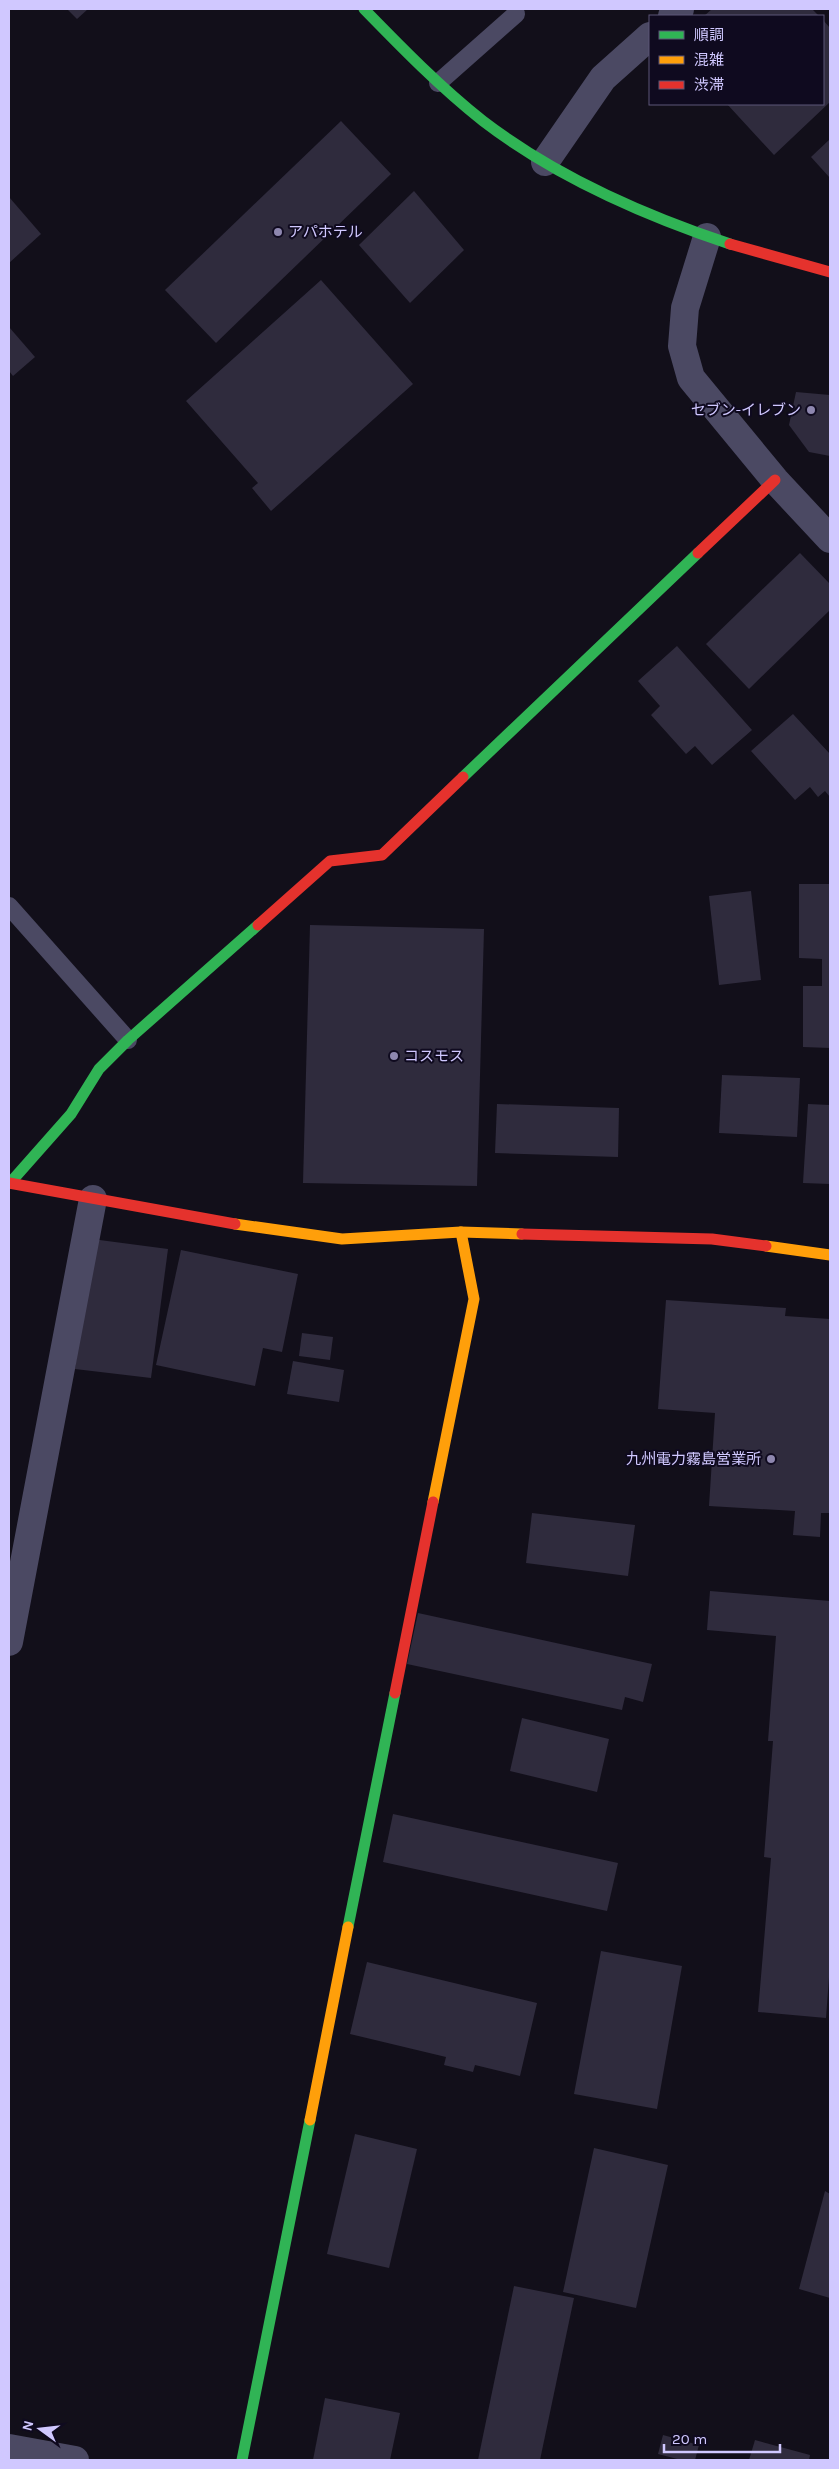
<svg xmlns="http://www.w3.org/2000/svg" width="839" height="2469" font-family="Karla,'Noto Sans JP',sans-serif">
<rect width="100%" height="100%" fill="#120f1a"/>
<!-- building -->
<g fill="#2f2b3d">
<polygon points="67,9 88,9 77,19"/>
<polygon points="712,9 812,9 819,16 704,16"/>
<polygon points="823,20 830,28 830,102 774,155 727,104 823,104"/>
<polygon points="341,121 391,174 216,343 165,290"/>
<polygon points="830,139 830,178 811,157"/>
<polygon points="414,191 464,250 410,303 359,245"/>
<polygon points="9,197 41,234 9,263"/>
<polygon points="321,280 413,384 271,511 252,488 258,483 186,401"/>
<polygon points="9,327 35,357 13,376 9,371"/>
<polygon points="796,392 830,395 830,456 809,452 789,425"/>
<polygon points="800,553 830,584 830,610 749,689 706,644"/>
<polygon points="677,646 752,730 712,765 695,746 686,754 651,715 660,706 638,681"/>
<polygon points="793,714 830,754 830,797 825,791 818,797 810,787 795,800 751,751"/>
<polygon points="799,884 830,884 830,1048 803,1047 803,986 822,986 822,959 799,958"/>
<polygon points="751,891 761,980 719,985 709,896"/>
<polygon points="310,925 484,929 477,1186 303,1183"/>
<polygon points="722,1075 800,1078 797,1137 719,1133"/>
<polygon points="497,1104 619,1108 618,1157 495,1153"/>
<polygon points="808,1104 830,1105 830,1184 803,1183"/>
<polygon points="92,1239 168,1249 151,1378 75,1369"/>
<polygon points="181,1250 298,1274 282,1352 263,1348 255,1386 156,1365"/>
<polygon points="666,1300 786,1308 785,1316 830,1319 830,1513 821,1513 820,1537 793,1535 795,1511 709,1506 715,1413 658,1409"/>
<polygon points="302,1333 333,1337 330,1360 299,1356"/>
<polygon points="293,1361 344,1370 339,1402 287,1394"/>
<polygon points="532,1513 635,1525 628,1576 526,1563"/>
<polygon points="710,1591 830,1601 830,1964 826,2018 758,2012 771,1858 764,1857 773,1741 768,1741 776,1636 707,1630"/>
<polygon points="418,1613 652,1664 643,1702 625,1697 622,1710 407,1664"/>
<polygon points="522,1718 609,1739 597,1792 510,1771"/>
<polygon points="393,1814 618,1863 607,1911 383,1862"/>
<polygon points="601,1951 682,1966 657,2109 574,2094"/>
<polygon points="367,1962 537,2003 520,2076 475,2065 473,2072 444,2065 446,2057 350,2034"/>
<polygon points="355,2134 417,2149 389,2268 327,2254"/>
<polygon points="594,2148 668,2165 636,2308 563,2292"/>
<polygon points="825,2191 830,2194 830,2298 799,2289"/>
<polygon points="514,2286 574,2298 540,2460 478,2460"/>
<polygon points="325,2398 400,2413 390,2460 313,2460"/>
<polygon points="663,2435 699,2445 695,2460 681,2460 658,2454"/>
<polygon points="755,2440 810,2455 809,2460 749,2460"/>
</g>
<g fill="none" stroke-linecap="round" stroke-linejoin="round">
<!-- lane -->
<g stroke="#4b4963" stroke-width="18">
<polyline points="438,83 516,14"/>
<polyline points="9,906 128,1040"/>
</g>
<!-- street -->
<g stroke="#4b4963" stroke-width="28">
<polyline points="672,16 680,9"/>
<polyline points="545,162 603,78 650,36"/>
<polyline points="707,237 685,308 682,346 691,378 775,480 830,539"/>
<polyline points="9,1642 93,1199"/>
<polyline points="9,2448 75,2460"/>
</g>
<!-- fast -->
<g stroke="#30b455" stroke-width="11">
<path d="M364 9C402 48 440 87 483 121 556 177 643 215 730 244"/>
<polyline points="463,777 698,553"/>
<polyline points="10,1183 71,1114 99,1069 128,1040 258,925"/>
<polyline points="348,1927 395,1693"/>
<polyline points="242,2460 310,2120"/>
</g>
<!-- slow -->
<g stroke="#ff9f0a" stroke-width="11">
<polyline points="235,1224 342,1239 461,1232 522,1234"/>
<polyline points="766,1246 830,1255"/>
<polyline points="433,1502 474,1299 461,1232"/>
<polyline points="310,2120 348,1927"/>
</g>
<!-- jam -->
<g stroke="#e5322d" stroke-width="11">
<polyline points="730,244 830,272"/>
<polyline points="698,553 775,480"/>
<polyline points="258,925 330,861 382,855 463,777"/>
<polyline points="9,1183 235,1224"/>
<polyline points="522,1234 712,1239 766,1246"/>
<polyline points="395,1693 433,1502"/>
</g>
</g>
<!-- markers -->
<g fill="#8e87af" stroke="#0f0a1f" stroke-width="2">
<circle cx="278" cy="232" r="5"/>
<circle cx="811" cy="410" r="5"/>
<circle cx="394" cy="1056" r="5"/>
<circle cx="771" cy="1459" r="5"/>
</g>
<g text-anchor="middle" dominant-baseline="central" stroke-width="4" stroke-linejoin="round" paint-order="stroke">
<!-- poi labels -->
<g font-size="15" fill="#d0c8ff" stroke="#0f0a1f" text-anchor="start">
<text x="288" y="232">アパホテル</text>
<text x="801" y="410" text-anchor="end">セブン-イレブン</text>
<text x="404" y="1056">コスモス</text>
<text x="761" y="1459" text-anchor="end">九州電力霧島営業所</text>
</g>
</g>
<!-- border -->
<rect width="839" height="2469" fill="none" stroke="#d0c8ff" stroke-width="20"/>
<!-- legend -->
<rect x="649" y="15" width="175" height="90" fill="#0f0a1f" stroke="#5c5679"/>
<rect x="659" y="31" width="25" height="8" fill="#30b455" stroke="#5c5679"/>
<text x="694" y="40" font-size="15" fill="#d0c8ff">順調</text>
<rect x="659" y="56" width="25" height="8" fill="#ff9f0a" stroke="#5c5679"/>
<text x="694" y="65" font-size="15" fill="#d0c8ff">混雑</text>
<rect x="659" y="81" width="25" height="8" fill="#e5322d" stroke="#5c5679"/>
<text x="694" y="90" font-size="15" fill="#d0c8ff">渋滞</text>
<!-- north arrow -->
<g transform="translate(40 2429) rotate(285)" stroke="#0f0a1f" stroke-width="4" paint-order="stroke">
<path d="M0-4L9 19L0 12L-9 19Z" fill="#d0c8ff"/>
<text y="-8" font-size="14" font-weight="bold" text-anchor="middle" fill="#d0c8ff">N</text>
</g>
<!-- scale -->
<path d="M664 2444v8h116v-8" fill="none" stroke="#d0c8ff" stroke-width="2.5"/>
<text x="672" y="2444" font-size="15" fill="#d0c8ff" stroke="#0f0a1f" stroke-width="4" paint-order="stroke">20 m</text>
</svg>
